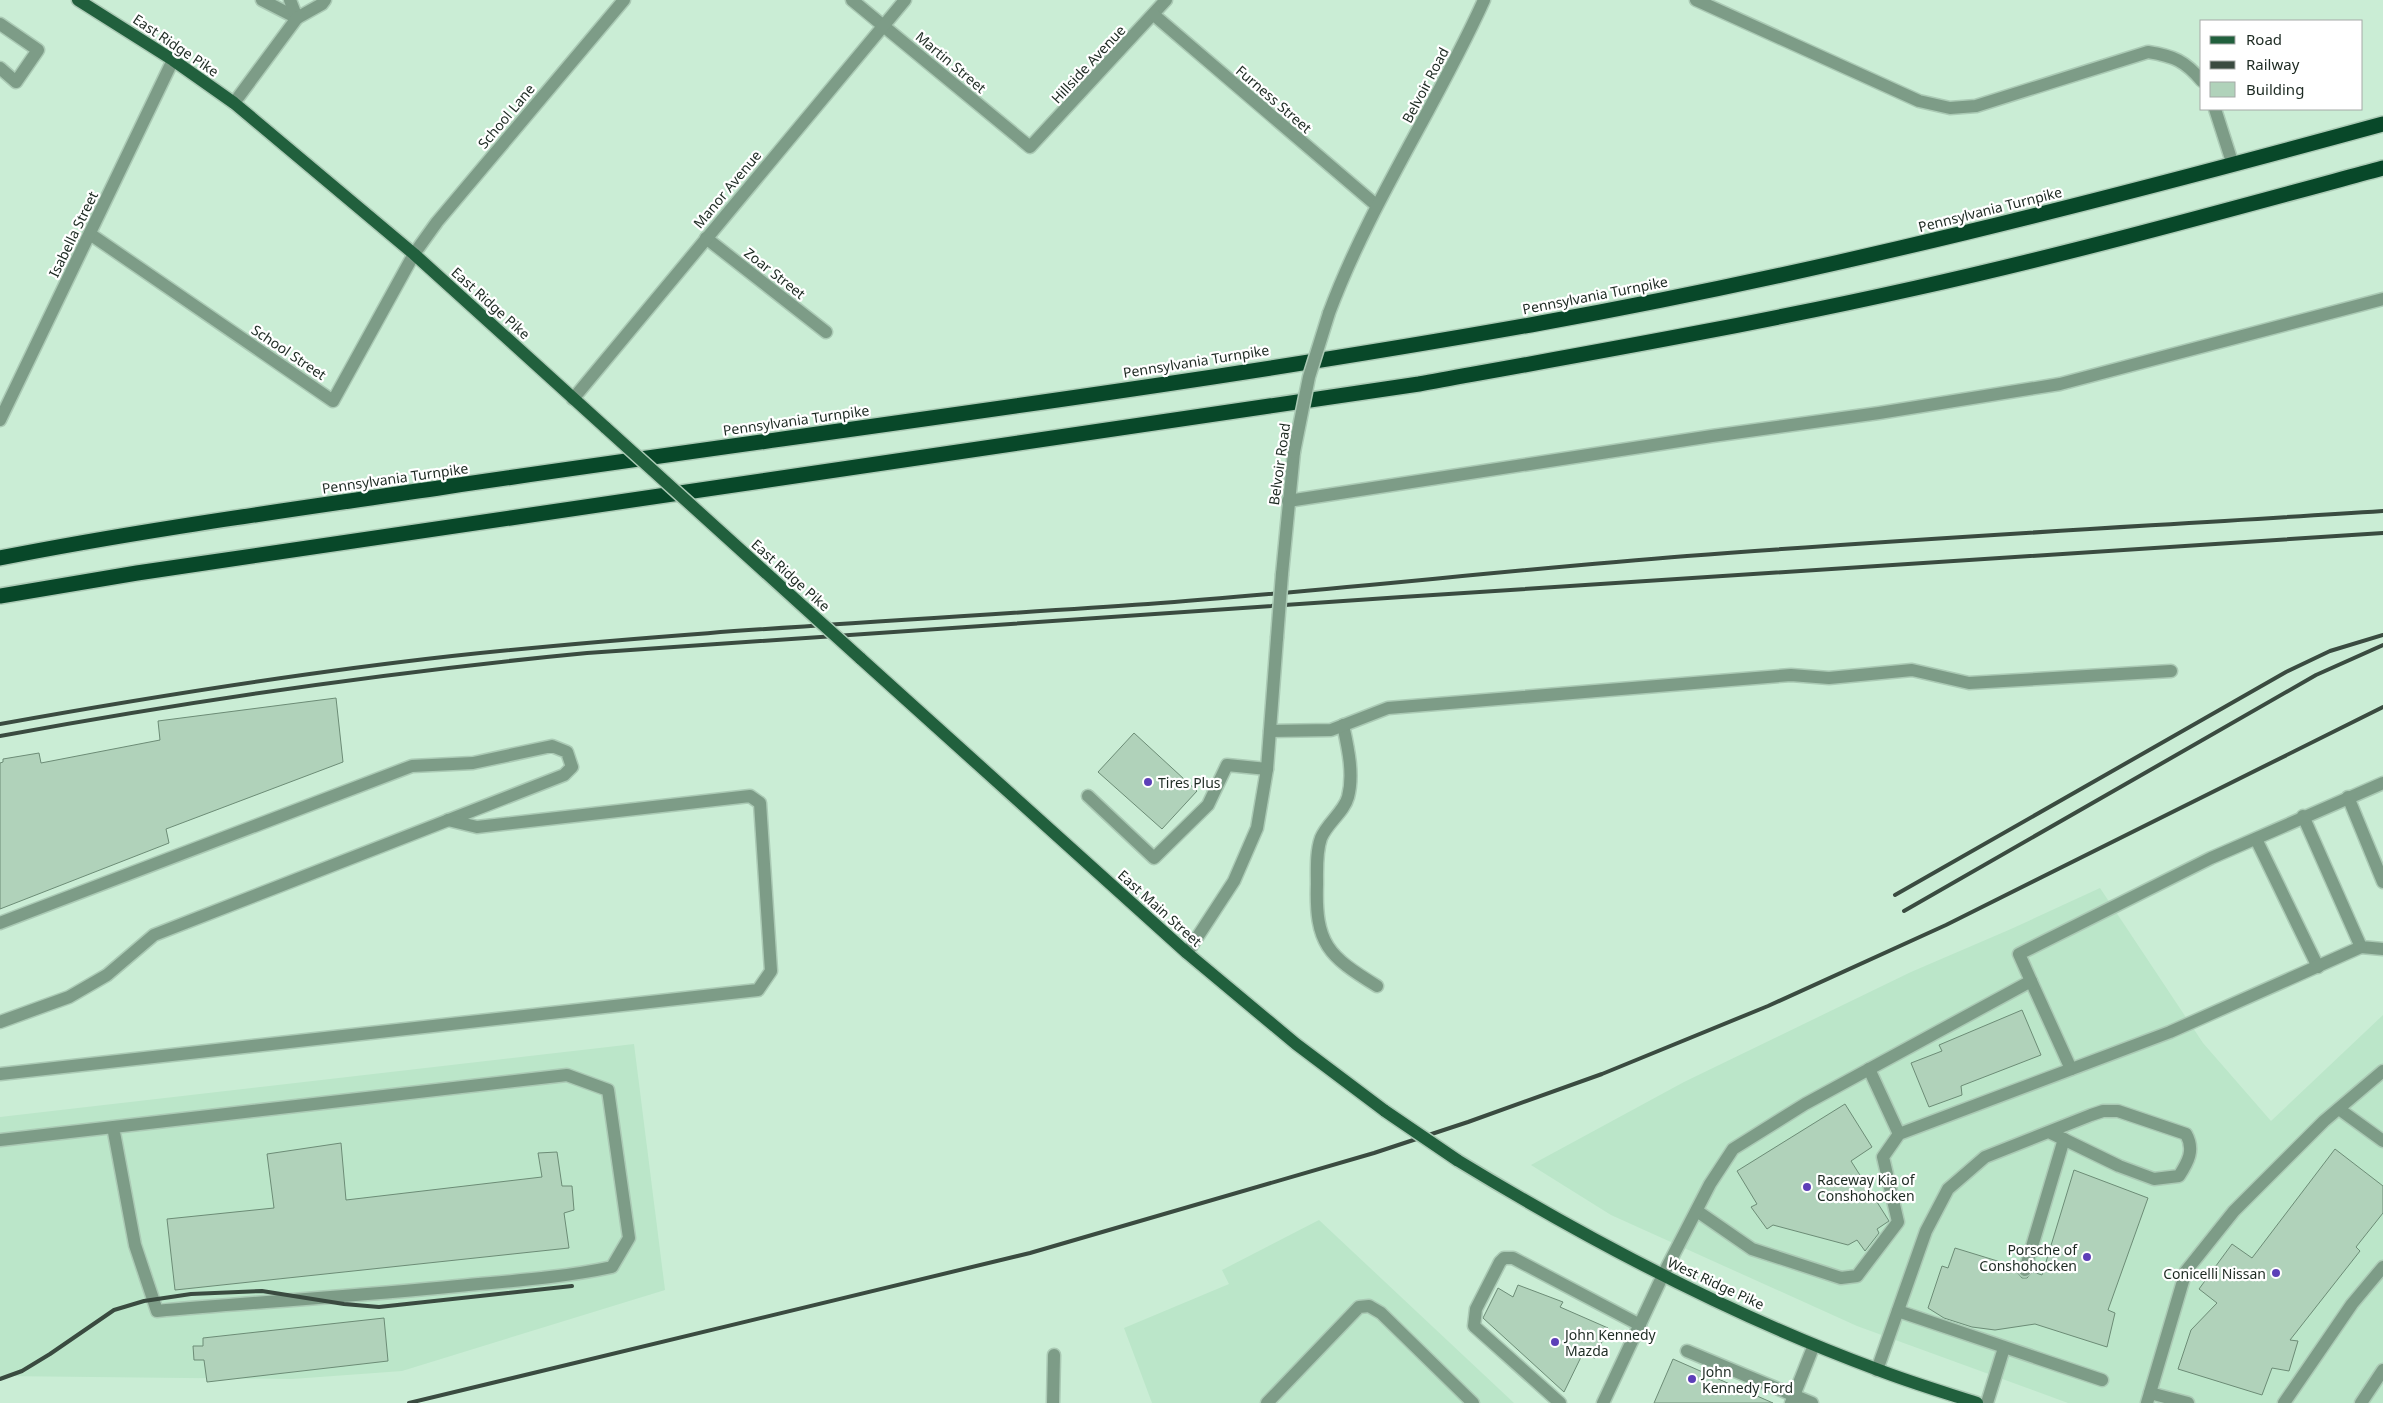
<svg xmlns="http://www.w3.org/2000/svg" width="2383" height="1403" font-family="'Noto Sans',sans-serif">
<rect width="100%" height="100%" fill="#caedd5"/>
<!-- built -->
<g fill="#bbe6c9">
<polygon points="2100,888 2203,1043 2271,1121 2383,1015 2383,1403 2068,1403 1857,1326 1611,1215 1531,1165 1684,1082 1911,972 2011,929"/>
<polygon points="634,1044 665,1290 402,1371 292,1379 0,1376 0,1117"/>
<polygon points="1319,1220 1514,1403 1152,1403 1124,1328 1229,1284 1222,1270"/>
</g>
<!-- building -->
<g fill="#b0d2ba" stroke="#6c8c76">
<polygon points="336,698 343,762 166,829 169,843 0,909 0,763 3,762 3,759 39,753 41,763 160,740 158,721"/>
<polygon points="1134,733 1197,791 1162,829 1098,772"/>
<polygon points="2022,1010 2041,1055 1961,1086 1962,1095 1929,1107 1911,1063 1942,1051 1939,1045"/>
<polygon points="1845,1104 1872,1147 1851,1161 1889,1221 1877,1229 1879,1233 1865,1251 1857,1240 1848,1245 1773,1225 1767,1229 1751,1207 1757,1204 1737,1171"/>
<polygon points="341,1143 346,1200 542,1177 538,1153 557,1152 562,1186 572,1186 574,1210 564,1213 569,1248 175,1290 167,1219 274,1208 267,1154"/>
<polygon points="2335,1149 2383,1186 2383,1213 2356,1247 2360,1251 2290,1340 2298,1341 2289,1371 2272,1368 2262,1395 2178,1369 2191,1330 2217,1303 2199,1289 2232,1244 2252,1258"/>
<polygon points="2074,1170 2148,1198 2108,1310 2115,1313 2107,1347 2035,1324 1995,1330 1972,1327 1944,1318 1928,1308 1942,1266 1948,1268 1955,1248 2017,1267 2017,1272 2022,1278 2027,1278 2033,1272 2042,1275"/>
<polygon points="1518,1285 1563,1302 1560,1307 1608,1328 1595,1358 1582,1355 1564,1392 1483,1318 1498,1288 1513,1297"/>
<polygon points="384,1318 388,1361 207,1382 204,1360 194,1360 193,1346 203,1346 203,1338"/>
<polygon points="1673,1359 1773,1403 1654,1403"/>
</g>
<g fill="none" stroke-linecap="round" stroke-linejoin="round">
<defs>
<g id="minor">
<polyline points="262,0 297,18"/>
<polyline points="290,0 297,18"/>
<polyline points="852,0 1030,147 1166,0"/>
<path d="M1696 0 1919 101 1950 108 1976 106 2148 52C2174 56 2185 61 2202 81"/>
<polyline points="1154,15 1376,205"/>
<polyline points="0,24 38,50 16,82 0,68"/>
<polyline points="234,103 297,18 322,4 325,0"/>
<polyline points="2215,109 2233,165"/>
<polyline points="90,234 333,401 414,254 437,222 624,0"/>
<polyline points="706,238 826,332"/>
<path d="M1329 313C1370 203 1436 107 1484 0"/>
<polyline points="573,399 905,0"/>
<polyline points="0,420 173,60"/>
<polyline points="1288,501 1712,436 1879,413 2060,384 2383,299"/>
<polyline points="1282,574 1294,452"/>
<path d="M1343 725C1348 748 1354 774 1348 797 1344 812 1327 823 1321 838 1316 852 1317 869 1317 884 1315 944 1328 956 1377 986"/>
<polyline points="1270,731 1331,730 1388,708 1791,675 1829,678 1912,670 1969,683 2171,671"/>
<polyline points="1088,796 1154,858 1208,805 1227,765 1267,769"/>
<polyline points="2348,797 2383,882"/>
<polyline points="2303,816 2361,947 2383,949"/>
<polyline points="2256,839 2318,967"/>
<polyline points="0,923 412,766 473,763 552,746 567,752 572,767 564,775 154,935 107,975 69,997 0,1022"/>
<polyline points="1187,953 1234,881 1257,828 1267,769 1277,638"/>
<polyline points="2031,981 2071,1069"/>
<polyline points="1869,1069 1899,1134"/>
<polyline points="0,1074 758,990 771,971 760,803 750,796 477,827 448,820"/>
<polyline points="2339,1109 2383,1141"/>
<path d="M0 1140 567 1075 608 1090 629 1238 612 1267C561 1278 510 1281 458 1286 358 1296 257 1302 157 1311L135 1245 113 1127"/>
<polyline points="1697,1211 1752,1249 1841,1278 1857,1276 1898,1222 1883,1157 1899,1134 2170,1032 2361,947"/>
<polyline points="2025,1270 2064,1139"/>
<polyline points="1898,1311 2102,1380"/>
<polyline points="1687,1351 1812,1403"/>
<path d="M1877 1370 1926 1231 1948 1189 1985 1157 2091 1115 2103 1111H2118L2186 1134C2195 1150 2188 1162 2179 1176L2154 1179 2119 1166 2049 1132"/>
<polyline points="2150,1393 2188,1403"/>
<polyline points="1053,1403 1054,1355"/>
<polyline points="1267,1403 1359,1307 1369,1306 1381,1313 1473,1403"/>
<polyline points="1560,1403 1474,1326 1476,1309 1500,1262 1504,1258 1513,1258 1640,1325"/>
<polyline points="1603,1403 1663,1275 1710,1184 1733,1149 1805,1104 2031,981 2019,954 2211,858 2383,783"/>
<polyline points="1791,1403 1814,1345"/>
<polyline points="1987,1403 2004,1348"/>
<polyline points="2147,1403 2186,1271 2234,1211 2324,1121 2383,1071"/>
<polyline points="2284,1403 2352,1304 2383,1267"/>
<polyline points="2361,1403 2383,1370"/>
</g>
<g id="major">
<polyline points="78,0 173,60 234,103 414,254 606,428"/>
<polyline points="860,658 1187,953 1296,1044 1385,1111"/>
<path d="M1457 1160C1590 1241 1730 1315 1876 1369 1909 1382 1943 1392 1977 1403"/>
</g>
<g id="highway">
<path d="M0 558C147 529 297 509 445 487 811 433 1178 388 1541 323 1825 272 2105 200 2383 124"/>
<path d="M0 596 137 573 1419 384C1585 354 1751 325 1916 288 2073 253 2228 210 2383 168"/>
</g>
</defs>
<!-- minor casing -->
<use href="#minor" stroke="#abcab5" stroke-width="15"/>
<!-- major casing -->
<use href="#major" stroke="#abcab5" stroke-width="15"/>
<!-- highway casing -->
<use href="#highway" stroke="#abcab5" stroke-width="18"/>
<!-- minor -->
<use href="#minor" stroke="#7d9c87" stroke-width="12"/>
<!-- major -->
<use href="#major" stroke="#21603d" stroke-width="12"/>
<!-- highway -->
<use href="#highway" stroke="#084829" stroke-width="15"/>
<!-- rail -->
<g stroke="#3a4b40" stroke-width="4">
<path d="M0 724C150 697 300 673 452 656 683 631 916 620 1148 604 1328 591 1507 570 1687 556 1919 538 2151 526 2383 511"/>
<path d="M0 736C195 700 390 672 587 653L1402 597 2383 533"/>
<polyline points="1895,895 2286,672 2330,651 2383,635"/>
<polyline points="1904,911 2316,675 2383,645"/>
<polyline points="0,1379 22,1371 50,1354 114,1310 144,1301 191,1294 262,1291 344,1304 379,1307 572,1286"/>
<polyline points="409,1403 1030,1253 1374,1153 1468,1122 1602,1074 1768,1006 1946,925 2383,707"/>
</g>
<defs>
<g id="minor-bridge">
<polyline points="1294,452 1309,377 1329,313"/>
<polyline points="1277,638 1282,574"/>
</g>
<g id="major-bridge">
<polyline points="606,428 860,658"/>
<polyline points="1385,1111 1457,1160"/>
</g>
</defs>
<!-- minor-bridge casing -->
<use href="#minor-bridge" stroke="#abcab5" stroke-width="15" stroke-linecap="butt"/>
<!-- major-bridge casing -->
<use href="#major-bridge" stroke="#abcab5" stroke-width="15" stroke-linecap="butt"/>
<!-- minor-bridge -->
<use href="#minor-bridge" stroke="#7d9c87" stroke-width="12"/>
<!-- major-bridge -->
<use href="#major-bridge" stroke="#21603d" stroke-width="12"/>
</g>
<!-- markers -->
<g fill="#5c3fb8" stroke="#fff" stroke-width="2">
<circle cx="1148" cy="782" r="5"/>
<circle cx="1807" cy="1187" r="5"/>
<circle cx="2087" cy="1257" r="5"/>
<circle cx="2276" cy="1273" r="5"/>
<circle cx="1555" cy="1342" r="5"/>
<circle cx="1692" cy="1379" r="5"/>
</g>
<g text-anchor="middle" dominant-baseline="central" stroke-width="4.5" stroke-linejoin="round" paint-order="stroke">
<!-- street labels -->
<g font-size="14" fill="#1d2a22" stroke="#fff">
<text transform="translate(176 45) rotate(34)">East Ridge Pike</text>
<text transform="translate(951 62) rotate(40)">Martin Street</text>
<text transform="translate(1088 64) rotate(-47)">Hillside Avenue</text>
<text transform="translate(1425 85) rotate(-62)">Belvoir Road</text>
<text transform="translate(1274 99) rotate(41)">Furness Street</text>
<text transform="translate(506 116) rotate(-50)">School Lane</text>
<text transform="translate(727 189) rotate(-50)">Manor Avenue</text>
<text transform="translate(1990 209) rotate(-14)">Pennsylvania Turnpike</text>
<text transform="translate(73 234) rotate(-64)">Isabella Street</text>
<text transform="translate(775 273) rotate(38)">Zoar Street</text>
<text transform="translate(1595 295) rotate(-11)">Pennsylvania Turnpike</text>
<text transform="translate(491 303) rotate(42)">East Ridge Pike</text>
<text transform="translate(289 352) rotate(34)">School Street</text>
<text transform="translate(1196 361) rotate(-9)">Pennsylvania Turnpike</text>
<text transform="translate(796 420) rotate(-8)">Pennsylvania Turnpike</text>
<text transform="translate(1279 464) rotate(-82)">Belvoir Road</text>
<text transform="translate(395 478) rotate(-8)">Pennsylvania Turnpike</text>
<text transform="translate(791 575) rotate(42)">East Ridge Pike</text>
<text transform="translate(1160 908) rotate(42)">East Main Street</text>
<text transform="translate(1716 1283) rotate(25)">West Ridge Pike</text>
</g>
<!-- poi labels -->
<g font-size="14" fill="#1d2a22" stroke="#fff" text-anchor="start">
<text x="1158" y="782">Tires Plus</text>
<text x="1817" y="1179">Raceway Kia of<tspan x="1817" dy="16">Conshohocken</tspan></text>
<text x="2077" y="1249" text-anchor="end">Porsche of<tspan x="2077" dy="16">Conshohocken</tspan></text>
<text x="2266" y="1273" text-anchor="end">Conicelli Nissan</text>
<text x="1565" y="1334">John Kennedy<tspan x="1565" dy="16">Mazda</tspan></text>
<text x="1702" y="1371">John<tspan x="1702" dy="16">Kennedy Ford</tspan></text>
</g>
</g>
<!-- legend -->
<rect x="2200" y="20" width="162" height="90" fill="#ffffff" stroke="#a5aaa7"/>
<rect x="2210" y="36" width="25" height="8" fill="#21603d" stroke="#a5aaa7"/>
<text x="2246" y="45" font-size="15" fill="#1d2a22">Road</text>
<rect x="2210" y="61" width="25" height="8" fill="#3a4b40" stroke="#a5aaa7"/>
<text x="2246" y="70" font-size="15" fill="#1d2a22">Railway</text>
<rect x="2210" y="82" width="25" height="15" fill="#b0d2ba" stroke="#a5aaa7"/>
<text x="2246" y="95" font-size="15" fill="#1d2a22">Building</text>
</svg>
